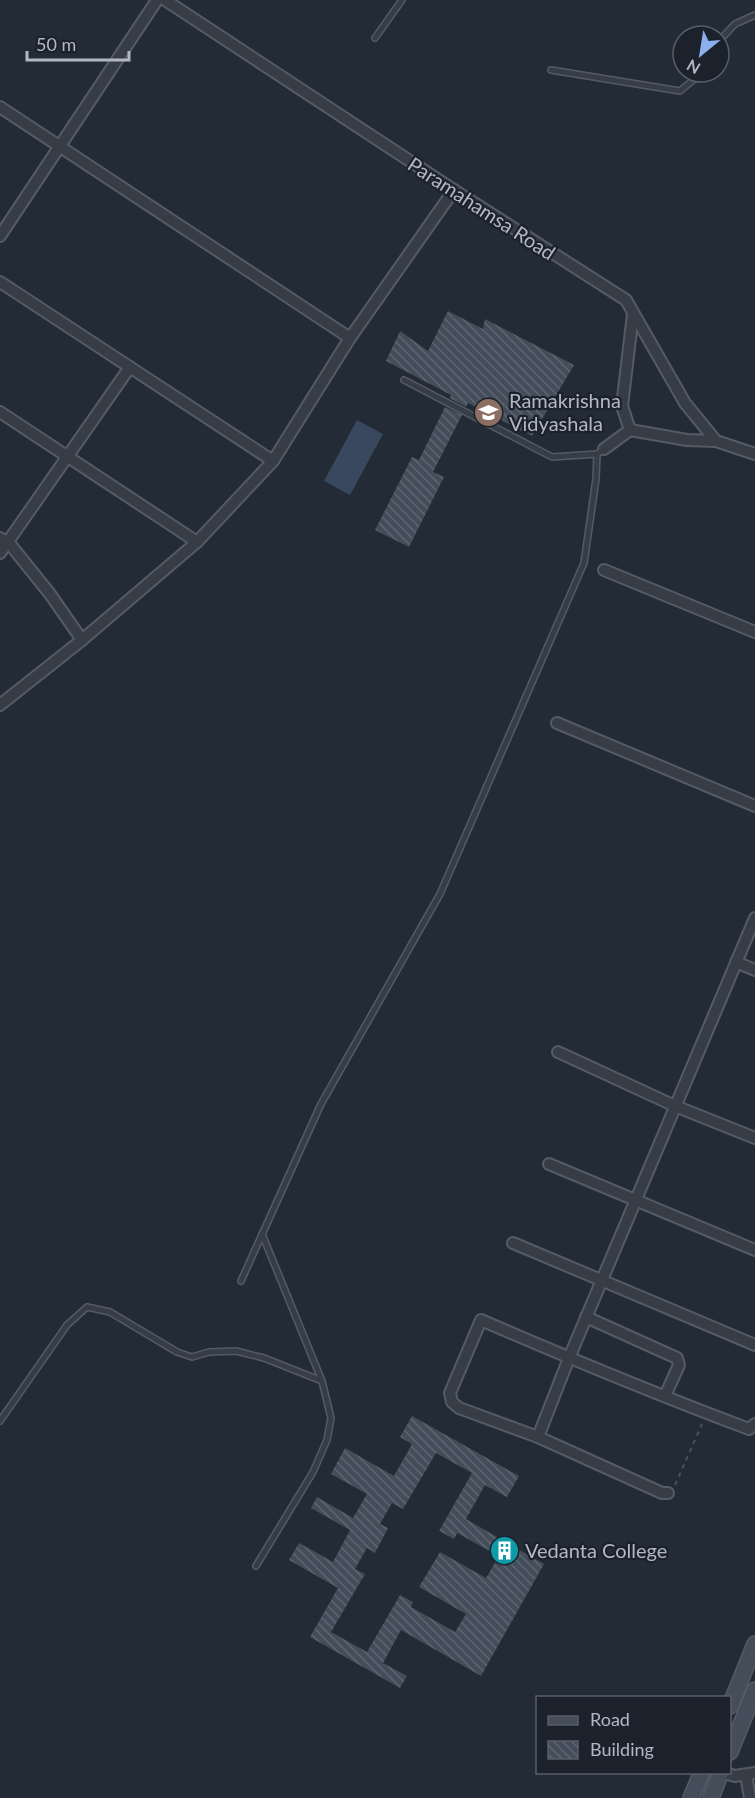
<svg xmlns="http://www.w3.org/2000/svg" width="755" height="1798" font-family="Lato,sans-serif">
<defs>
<pattern id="building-back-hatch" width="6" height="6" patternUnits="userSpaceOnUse" patternTransform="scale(1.5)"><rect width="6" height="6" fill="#444e5b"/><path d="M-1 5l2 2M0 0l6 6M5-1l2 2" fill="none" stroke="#5d6571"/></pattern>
</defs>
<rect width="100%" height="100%" fill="#232b37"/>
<!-- water -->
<polygon fill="#39485f" points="357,420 383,434 350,495 324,481"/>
<!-- building -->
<g fill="url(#building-back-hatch)" fill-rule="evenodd">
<polygon points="448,311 483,329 485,319 574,365 532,436 468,403 466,407 450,398 451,395 386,361 400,331 428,351"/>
<polygon points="445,407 462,415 433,472 444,477 409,547 375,530 412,457 419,460"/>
<path d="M412 1416 519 1476 507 1497 485 1485 466 1519 544 1564 481 1676 401 1630 383 1663 407 1676 400 1688 310 1637 338 1588 289 1560 299 1543 333 1562 350 1530 311 1508 317 1497 353 1518 367 1494 331 1474 345 1448 394 1476 412 1444 400 1437ZM436 1453 472 1473 439 1531 454 1539 457 1533 499 1556 486 1578 440 1552 419 1587 466 1614 455 1632 411 1607 413 1602 400 1595 367 1652 331 1632 365 1574 355 1569 367 1548 375 1553 388 1528 380 1524 392 1503 403 1509Z"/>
</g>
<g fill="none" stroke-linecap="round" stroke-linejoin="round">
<defs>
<g id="lane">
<polyline points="375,38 402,0"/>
<polyline points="719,41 735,24 755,15"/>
<polyline points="551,70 680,91 692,81 697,72"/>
<polyline points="404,380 552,457 597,454"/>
<polyline points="241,1281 321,1104 440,894 584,563 596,479 597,454 604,449"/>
<polyline points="0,1421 67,1325 87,1307 110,1312 177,1352 192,1357 209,1352 236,1351 264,1358 322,1381"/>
<polyline points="256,1566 313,1472 327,1440 331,1418 322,1381 262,1234"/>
</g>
<g id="street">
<polyline points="165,0 454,190 626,300 685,403 716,441 755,454"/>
<polyline points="0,107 350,338"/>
<polyline points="0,236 157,0"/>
<polyline points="0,282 273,461"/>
<polyline points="633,314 622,406 630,430 687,440 716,441"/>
<polyline points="0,412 197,542"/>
<polyline points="604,449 630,430"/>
<polyline points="0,538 9,543 50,594 82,640"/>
<polyline points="0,553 130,367"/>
<polyline points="604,570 755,632"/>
<polyline points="0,705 82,640 197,542 273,461 350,338 454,190"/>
<polyline points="557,723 755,806"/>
<polyline points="736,962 755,970"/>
<polyline points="558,1052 675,1106 755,1138"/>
<polyline points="549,1164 755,1250"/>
<polyline points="513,1243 755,1345"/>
<polyline points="586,1317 677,1358 679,1365 665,1396"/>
<polyline points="538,1437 569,1358 755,918"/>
<path d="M668 1493H662L538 1437 459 1408 452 1402 450 1393 481 1320C569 1358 658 1395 749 1429L755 1424"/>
<polyline points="721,1772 735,1776 755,1773"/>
<polyline points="746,1775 750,1798"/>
</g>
<g id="secondary">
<polyline points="730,1706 755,1644"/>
<polyline points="730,1752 755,1690"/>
<polyline points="691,1798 702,1772"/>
<polyline points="711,1798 721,1772"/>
</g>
</defs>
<!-- lane casing -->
<use href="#lane" stroke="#545b65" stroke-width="8"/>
<!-- street casing -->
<use href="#street" stroke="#545b65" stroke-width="14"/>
<!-- secondary casing -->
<use href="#secondary" stroke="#545b65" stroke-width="18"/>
<!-- path -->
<polyline stroke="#445457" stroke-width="2" stroke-dasharray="4.5 4.5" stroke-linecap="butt" points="675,1485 702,1424"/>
<!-- lane -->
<use href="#lane" stroke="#363d47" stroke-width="5"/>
<!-- street -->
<use href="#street" stroke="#363d47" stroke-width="10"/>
<!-- secondary -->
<use href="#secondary" stroke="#454c5a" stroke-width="15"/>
</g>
<!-- icons -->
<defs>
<symbol id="school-disc" viewBox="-11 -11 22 22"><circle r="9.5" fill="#8d6e63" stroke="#1c222c"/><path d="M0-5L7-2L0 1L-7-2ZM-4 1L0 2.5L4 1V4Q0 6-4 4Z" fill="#fff"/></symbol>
<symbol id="building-disc" viewBox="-11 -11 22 22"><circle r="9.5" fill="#0f9aa8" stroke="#1c222c"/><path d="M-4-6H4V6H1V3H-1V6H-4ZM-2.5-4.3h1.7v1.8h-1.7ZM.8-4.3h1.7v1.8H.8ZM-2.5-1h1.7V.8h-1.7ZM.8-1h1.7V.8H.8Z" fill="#fff"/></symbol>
</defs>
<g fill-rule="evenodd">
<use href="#school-disc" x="472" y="396" width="33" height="33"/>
<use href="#building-disc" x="488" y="1534" width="33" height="33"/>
</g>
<g text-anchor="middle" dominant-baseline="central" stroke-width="4.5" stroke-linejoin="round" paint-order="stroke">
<!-- street labels -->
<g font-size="20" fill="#b1b8c4" stroke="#1c222c">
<text transform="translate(482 208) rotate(33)">Paramahamsa Road</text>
</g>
<!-- poi labels -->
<g font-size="20" fill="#b1b8c4" stroke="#1c222c" text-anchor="start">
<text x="509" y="400">Ramakrishna<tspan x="509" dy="23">Vidyashala</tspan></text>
<text x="525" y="1550">Vedanta College</text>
</g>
</g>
<!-- legend -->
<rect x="536" y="1696" width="195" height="78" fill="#1c222c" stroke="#585e69" stroke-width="1.5"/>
<rect x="548" y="1716" width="30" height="9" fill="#454c5a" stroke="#585e69" stroke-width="1.5"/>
<text x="590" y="1726" font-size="18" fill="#b1b8c4">Road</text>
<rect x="548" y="1741" width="30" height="18" fill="url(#building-back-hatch)" stroke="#585e69" stroke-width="1.5"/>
<text x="590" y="1756" font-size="18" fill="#b1b8c4">Building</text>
<!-- north arrow -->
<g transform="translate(701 54) rotate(210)"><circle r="28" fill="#1c222c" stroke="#585e69" stroke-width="1.5"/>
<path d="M0-4.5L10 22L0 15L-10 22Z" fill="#8cb0ee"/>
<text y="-9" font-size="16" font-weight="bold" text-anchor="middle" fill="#b1b8c4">N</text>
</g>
<!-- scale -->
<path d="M27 51v9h102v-9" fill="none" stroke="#b1b8c4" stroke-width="3"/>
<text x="36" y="51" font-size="18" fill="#b1b8c4" stroke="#1c222c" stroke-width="4.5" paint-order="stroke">50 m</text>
</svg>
